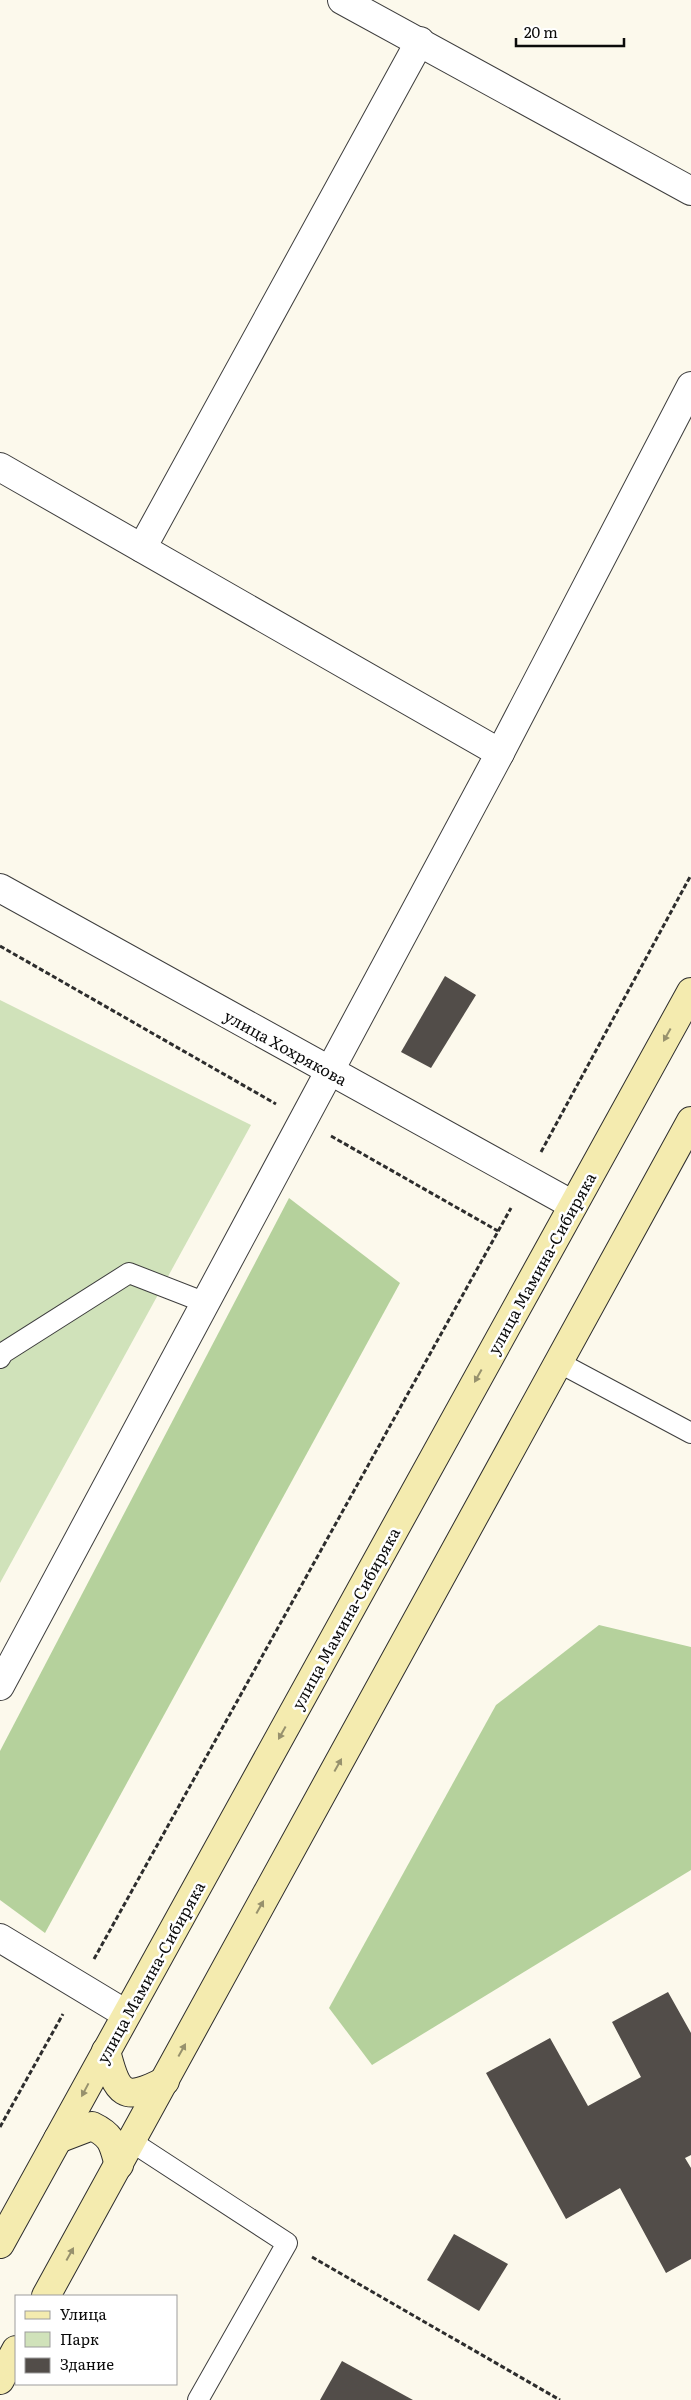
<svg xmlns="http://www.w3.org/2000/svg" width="691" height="2400" font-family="Literata,serif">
<rect width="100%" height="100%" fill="#fcf9ec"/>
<!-- green -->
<polygon fill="#d0e2ba" points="0,1000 251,1125 0,1583"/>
<!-- forest -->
<g fill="#b5d19c">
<polygon points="289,1198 400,1283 45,1933 0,1900 0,1751"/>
<polygon points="599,1625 691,1647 691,1870 372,2065 329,2008 496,1705"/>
</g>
<!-- building -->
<g fill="#524d49">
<polygon points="445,976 476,995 431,1068 401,1052"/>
<polygon points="668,1992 691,2033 691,2155 685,2158 691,2168 691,2259 666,2273 620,2188 566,2219 486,2073 550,2038 588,2106 641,2077 612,2022"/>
<polygon points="454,2234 508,2264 479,2311 427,2280"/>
<polygon points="342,2361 413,2400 320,2400"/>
</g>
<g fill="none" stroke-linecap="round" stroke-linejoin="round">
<defs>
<g id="service">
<polyline points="0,1358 3,1353 129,1273 206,1303"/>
<polyline points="558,1362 691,1433"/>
<polyline points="132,2142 287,2243 198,2400"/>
</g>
<g id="minor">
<polyline points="342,0 691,191"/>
<polyline points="0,467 500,753"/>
<polyline points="142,548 420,41"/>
<polyline points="0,888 573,1205"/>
<polyline points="0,1686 500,753 691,386"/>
<polyline points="0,1938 126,2014"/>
</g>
<g id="secondary">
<path d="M106 2051C117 2094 123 2103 165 2081"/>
<path d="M58 2139 92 2126C113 2136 113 2144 119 2165"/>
<polyline points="0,2244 691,992"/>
<polyline points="46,2296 691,1121"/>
<polyline points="0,2380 16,2350"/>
</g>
</defs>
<!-- service casing -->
<use href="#service" stroke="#3e3e3e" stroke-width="22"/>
<!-- minor casing -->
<use href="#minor" stroke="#3e3e3e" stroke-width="30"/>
<!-- secondary casing -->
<use href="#secondary" stroke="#2d2d2d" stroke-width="30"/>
<!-- path -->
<g stroke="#2d2d2d" stroke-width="3" stroke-dasharray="5 2.5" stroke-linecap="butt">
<polyline points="0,946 276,1104"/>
<polyline points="331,1136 498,1231"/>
<polyline points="541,1152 691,875"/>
<polyline points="94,1959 511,1208"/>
<polyline points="0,2127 63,2014"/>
<polyline points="312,2257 560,2400"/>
</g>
<!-- service -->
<use href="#service" stroke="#fff" stroke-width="20"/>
<!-- minor -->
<use href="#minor" stroke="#fff" stroke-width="28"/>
<!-- secondary -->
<use href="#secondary" stroke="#f4ebaf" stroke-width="28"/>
</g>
<!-- one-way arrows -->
<defs><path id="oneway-solid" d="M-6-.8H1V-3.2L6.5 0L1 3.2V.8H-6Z" transform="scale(1.25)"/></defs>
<g fill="#97916d">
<use href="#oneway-solid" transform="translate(667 1035) rotate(119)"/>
<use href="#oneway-solid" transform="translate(478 1376) rotate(119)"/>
<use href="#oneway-solid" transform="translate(282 1733) rotate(119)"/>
<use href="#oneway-solid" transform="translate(338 1765) rotate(-61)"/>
<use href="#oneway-solid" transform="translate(260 1907) rotate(-61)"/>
<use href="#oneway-solid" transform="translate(182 2050) rotate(-61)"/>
<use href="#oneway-solid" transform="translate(85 2090) rotate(118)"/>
<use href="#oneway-solid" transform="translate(70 2254) rotate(-61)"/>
</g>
<g text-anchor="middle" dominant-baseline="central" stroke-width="5" stroke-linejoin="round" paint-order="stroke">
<!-- street labels -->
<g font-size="16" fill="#0b0b0b" stroke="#fff">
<text transform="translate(286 1047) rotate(29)">улица Хохрякова</text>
<text transform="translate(541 1263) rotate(-61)">улица Мамина-Сибиряка</text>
<text transform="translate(345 1618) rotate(-61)">улица Мамина-Сибиряка</text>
<text transform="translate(150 1972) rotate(-61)">улица Мамина-Сибиряка</text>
</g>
</g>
<!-- legend -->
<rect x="15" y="2295" width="162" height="90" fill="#ffffff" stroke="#9d9d9d"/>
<rect x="25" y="2311" width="25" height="8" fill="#f4ebaf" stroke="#9d9d9d"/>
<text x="60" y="2320" font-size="15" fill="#0b0b0b">Улица</text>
<rect x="25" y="2332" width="25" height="15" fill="#d0e2ba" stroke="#9d9d9d"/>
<text x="60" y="2345" font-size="15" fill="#0b0b0b">Парк</text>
<rect x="25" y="2358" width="25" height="15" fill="#524d49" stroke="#9d9d9d"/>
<text x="60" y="2370" font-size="15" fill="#0b0b0b">Здание</text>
<!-- scale -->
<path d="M516 38v8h108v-8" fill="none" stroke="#0b0b0b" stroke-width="2.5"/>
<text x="524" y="38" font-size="15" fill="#0b0b0b" stroke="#ffffff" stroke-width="4" paint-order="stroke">20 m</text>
</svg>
